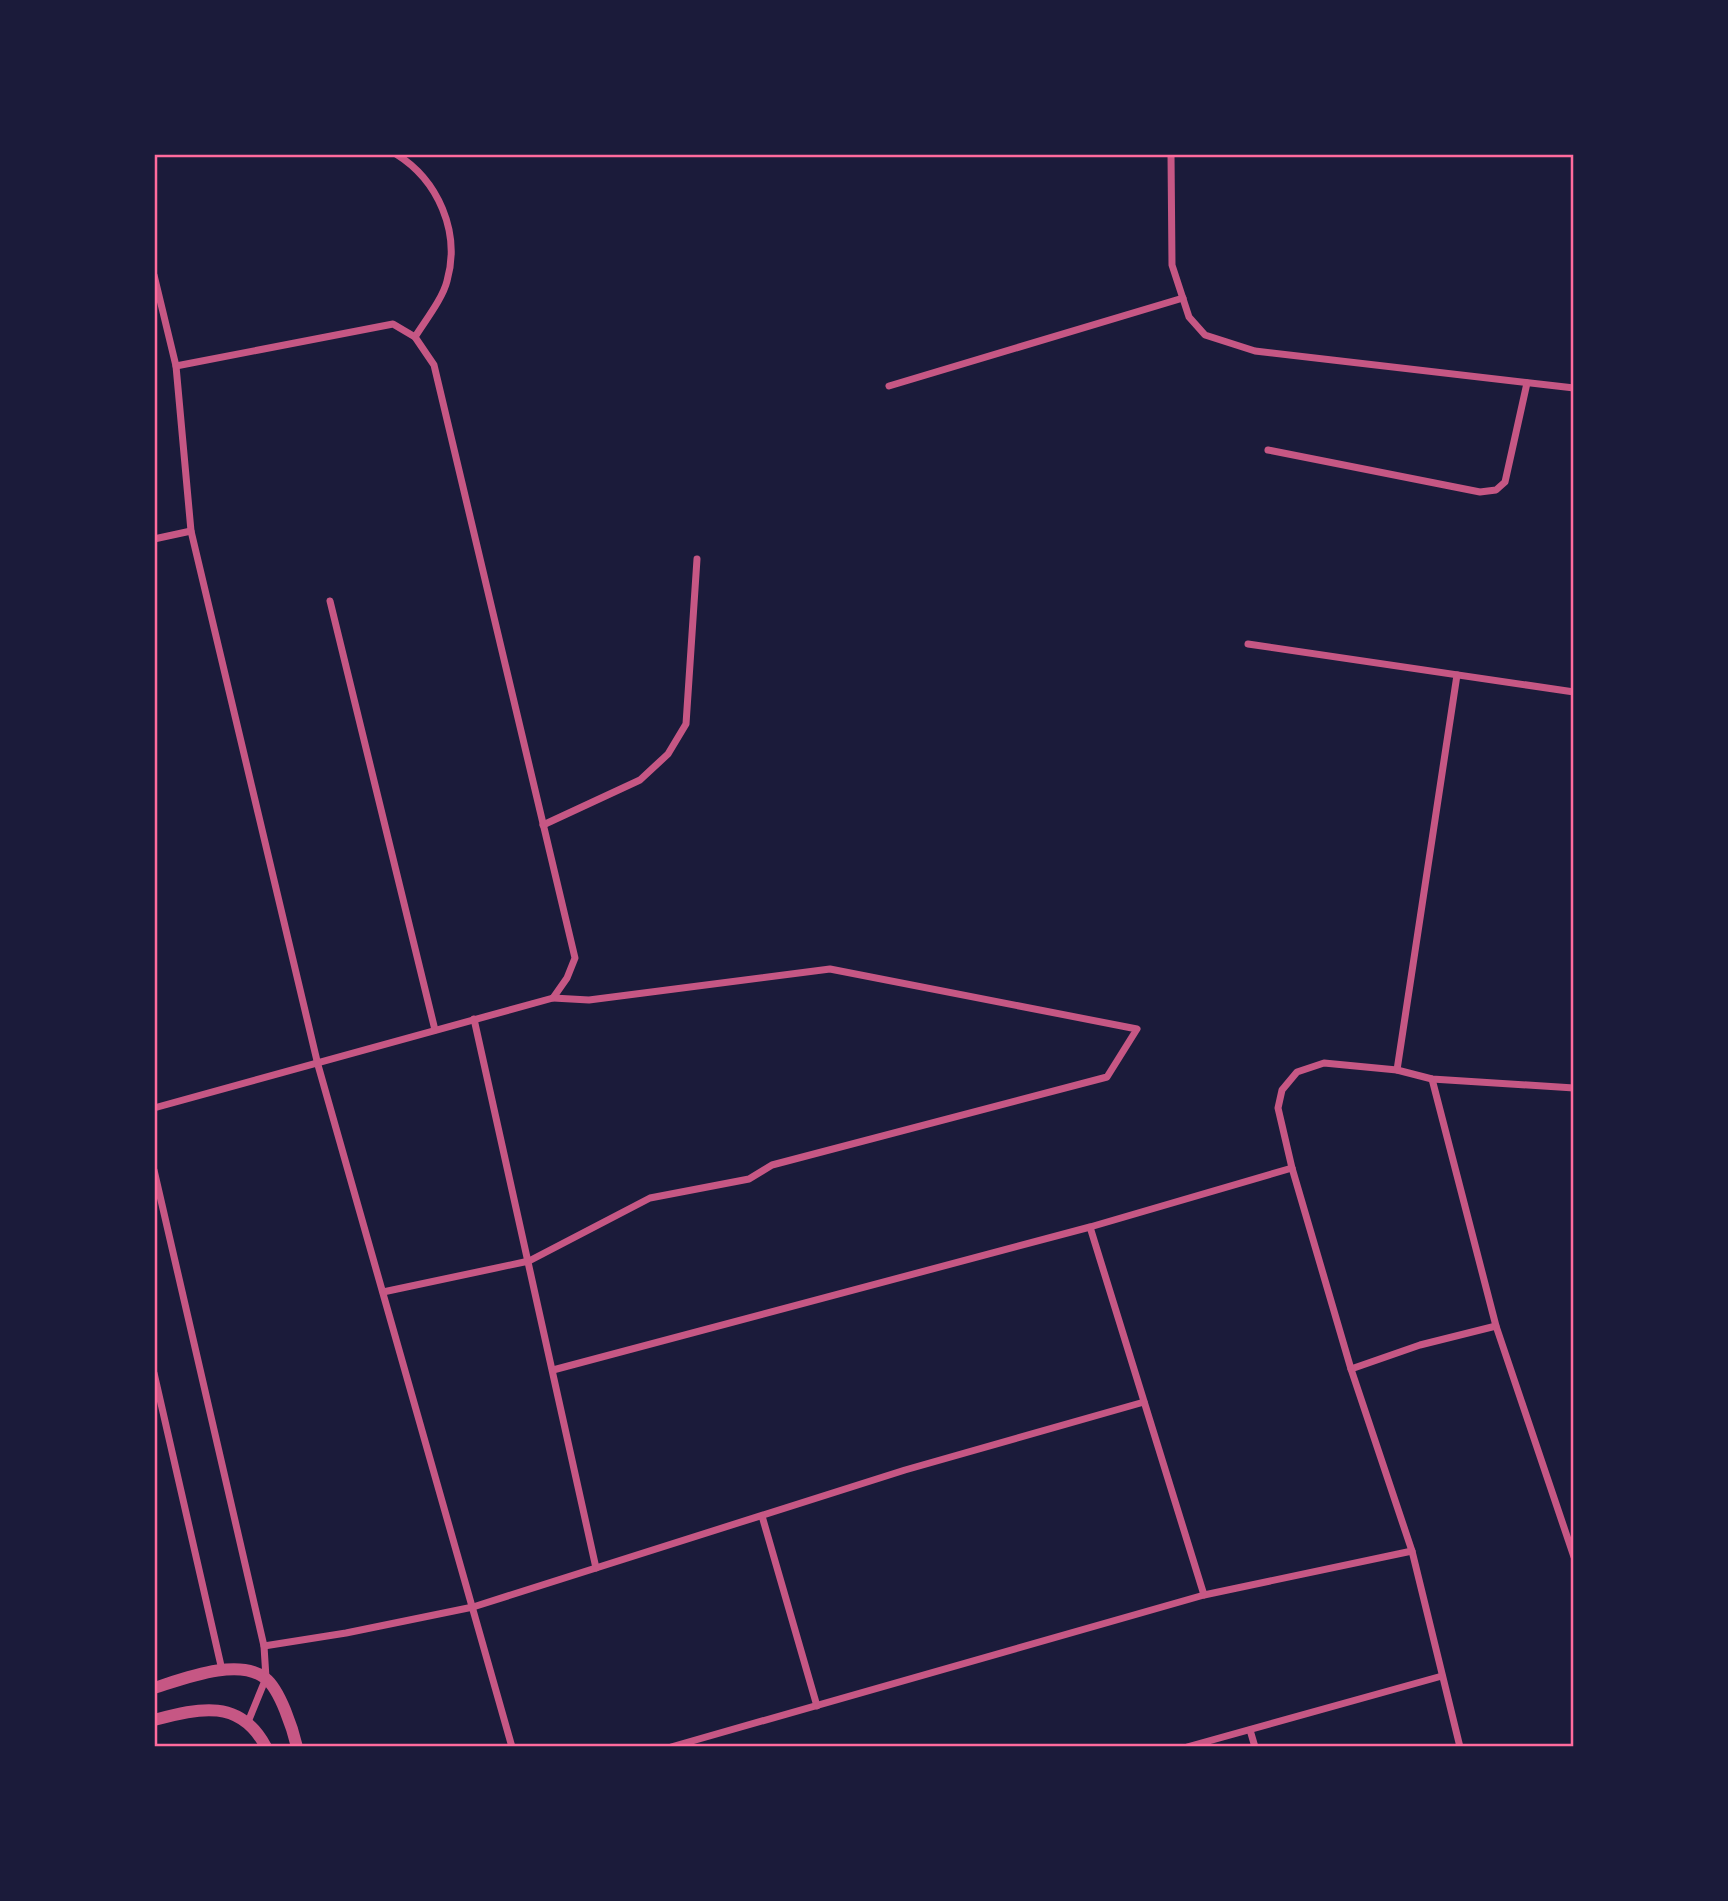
<svg xmlns="http://www.w3.org/2000/svg" width="1728" height="1901" font-family="'DM Sans',sans-serif">
<rect width="100%" height="100%" fill="#1b1b3a"/>
<g fill="none" stroke-linecap="round" stroke-linejoin="round">
<!-- minor -->
<g stroke="#c65784" stroke-width="7">
<path d="M396 154C438 180 461 232 447 281 443 298 425 321 415 337"/>
<polyline points="1171,154 1172,265 1189,317 1205,335 1255,351 1574,388"/>
<polyline points="154,275 176,366 191,531 318,1065 512,1747"/>
<polyline points="889,386 1183,298"/>
<polyline points="1268,450 1480,492 1496,490 1505,482 1527,383"/>
<polyline points="154,539 191,531"/>
<polyline points="330,601 435,1030"/>
<polyline points="1248,644 1574,692"/>
<polyline points="543,825 640,780 668,754 686,724 697,559"/>
<polyline points="474,1019 596,1568"/>
<polyline points="1397,1070 1457,675"/>
<polyline points="1432,1079 1496,1326 1574,1557"/>
<polyline points="154,1108 553,998 567,978 575,958 434,365 415,337 393,324 176,366"/>
<polyline points="154,1170 264,1646 266,1678 248,1722"/>
<polyline points="1090,1227 1204,1595"/>
<polyline points="383,1292 529,1261 650,1198 749,1179 772,1165 1107,1077 1137,1029 830,969 589,1000 553,998"/>
<polyline points="1351,1369 1420,1345 1496,1326"/>
<polyline points="553,1370 1090,1227 1292,1168"/>
<polyline points="154,1373 222,1670"/>
<polyline points="762,1516 817,1706"/>
<polyline points="264,1646 346,1633 473,1607 905,1470 1144,1402"/>
<polyline points="1250,1730 1255,1747"/>
<polyline points="671,1747 1204,1595 1412,1551"/>
<polyline points="1187,1747 1442,1676"/>
<polyline points="1460,1747 1412,1551 1351,1369 1292,1168 1278,1108 1282,1090 1297,1072 1324,1063 1397,1070 1432,1079 1574,1088"/>
</g>
<!-- tertiary -->
<g stroke="#c65784" stroke-width="12">
<path d="M154 1688C183 1679 238 1657 265 1678 280 1689 293 1730 297 1747"/>
<path d="M154 1720C200 1708 240 1698 266 1747"/>
</g>
</g>
<!-- border -->
<rect width="1728" height="1901" fill="none" stroke="#1b1b3a" stroke-width="312"/>
<rect x="156" y="156" width="1416" height="1589" fill="none" stroke="#ff6b9d" stroke-width="2.5"/>
</svg>
